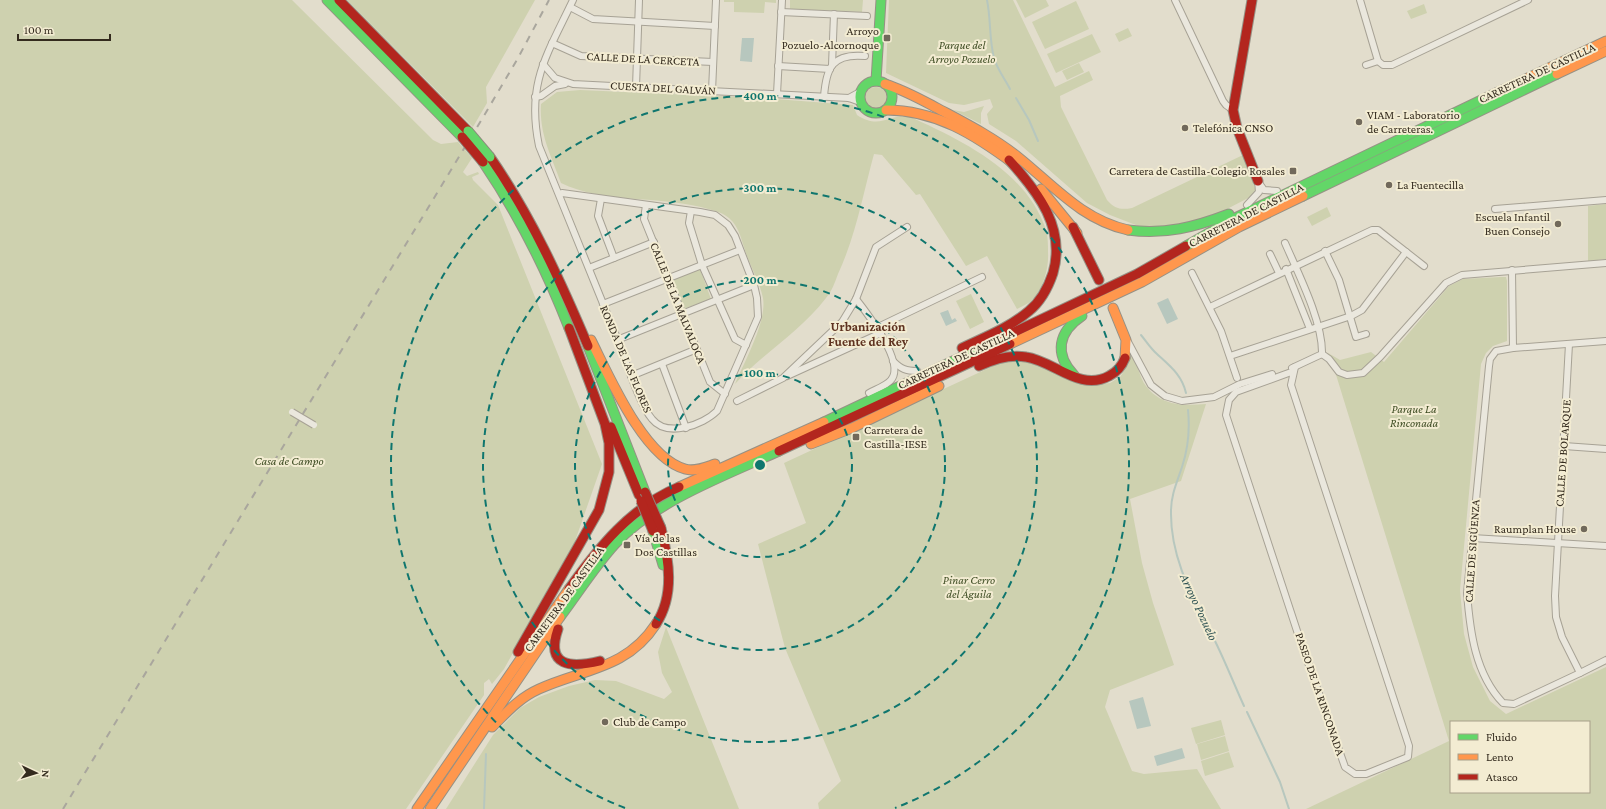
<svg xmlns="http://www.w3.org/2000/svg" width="1606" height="809" font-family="'Crimson Pro',serif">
<rect width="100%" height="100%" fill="#e2ddcc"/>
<!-- green -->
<g fill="#ced1af" fill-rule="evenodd">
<polygon points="0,0 292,0 433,140 441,144 458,142 472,158 463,172 467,176 478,172 479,174 472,177 473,180 498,205 602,464 574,544 504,669 492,684 489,679 484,683 484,695 406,809 0,809"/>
<polygon points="347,0 535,0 486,87 487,103 473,127"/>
<polygon points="724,0 776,0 776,3 765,2 764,13 734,12 734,2 724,2"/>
<polygon points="790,0 863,0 862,12 790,9"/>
<path d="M889 0H1013L1055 87 1089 71 1093 80 1060 96 1061 107 1107 200C1115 209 1121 210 1132 208L1243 155 1256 191 1252 196 1202 222 1181 227H1141L1110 215 1087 203 1016 141 989 124 987 114 993 107 990 99 964 105 949 103 886 73Z"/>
<polygon points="1016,0 1046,0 1049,6 1025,18"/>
<polygon points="1076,1 1089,29 1045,49 1032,22"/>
<polygon points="1424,4 1427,13 1411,19 1407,11"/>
<polygon points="1128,28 1132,36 1119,42 1115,34"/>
<polygon points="1092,34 1101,52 1056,73 1047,54"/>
<polygon points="1079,63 1084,72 1067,80 1062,71"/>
<circle cx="876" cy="98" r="11"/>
<path d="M580 90 761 98 853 105 857 115C882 132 894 109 915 119 967 143 1027 173 1046 230 1048 237 1048 245 1048 252 1049 267 1044 288 1032 300 1028 304 1022 306 1017 309L987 256 966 266 920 194 916 195 882 155 874 154C863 194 856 235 838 274 835 282 832 291 826 298 800 332 763 353 735 384 744 362 767 322 763 298 760 284 752 269 747 256 742 243 740 227 729 218 721 211 710 210 701 207 656 196 602 203 561 183 551 155 539 134 541 104L557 92Z"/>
<polygon points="984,106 981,113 981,124 953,110 964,112"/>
<polygon points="1606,204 1606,259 1588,261 1588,206"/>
<polygon points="1327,207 1331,216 1312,226 1307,217"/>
<polygon points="700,269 711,299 683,309 672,280"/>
<path d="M1501 277H1506L1507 281V341L1493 346 1486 353 1481 364 1460 590 1464 634 1473 667 1490 701 1506 714 1606 667V809H1306L1449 741 1333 365 1324 359 1328 353 1340 360 1371 352 1384 362 1449 286 1463 279ZM1451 722H1589V792H1451Z"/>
<polygon points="971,294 984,322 970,329 956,301"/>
<path d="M1131 354C1138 363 1139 377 1146 386 1161 406 1184 406 1206 404L1181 481 1130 499 1142 563 1153 603 1174 665 1110 690 1105 707 1132 771 1144 774 1197 769 1221 809H819L818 803 841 781 785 648 758 544 806 523 784 463 1004 361 1021 359 1037 363 1087 386 1110 383 1120 377 1128 365Z"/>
<polygon points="666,627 739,809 446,809 493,735 520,708 539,697 569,686 595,680 616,681 664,699 672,692 662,673 658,652"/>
<polygon points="1221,720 1225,735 1196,744 1191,728"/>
<polygon points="1225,736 1229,751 1201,760 1197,744"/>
<polygon points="1229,752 1234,767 1205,776 1201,761"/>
</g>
<!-- water -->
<g fill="#b7c7be">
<polygon points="742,38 754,38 752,62 740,61"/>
<polygon points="1168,298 1178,319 1167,324 1157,303"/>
<polygon points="948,310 952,320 955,318 957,321 946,326 940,313"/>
<polygon points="1143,697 1151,726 1137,729 1129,701"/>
<polygon points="1182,748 1185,758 1157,766 1154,756"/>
</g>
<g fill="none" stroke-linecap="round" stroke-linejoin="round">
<!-- stream -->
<g stroke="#b7c7be" stroke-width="2">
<path d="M987 0C991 19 989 39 994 58 997 69 1005 79 1010 89"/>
<polyline points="1016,98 1029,120 1038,141"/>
<path d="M1141 335C1146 341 1151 349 1157 354 1170 366 1182 375 1186 393"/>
<path d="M1188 410C1190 430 1188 449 1182 467 1177 482 1171 495 1171 511 1170 559 1194 599 1214 639 1225 661 1234 684 1244 706"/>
<polyline points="1247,712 1280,782 1289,809"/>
<polyline points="484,809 486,754"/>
</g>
<defs>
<g id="street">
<polyline points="1175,0 1223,101 1226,105 1233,110"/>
<polyline points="1360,0 1378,61 1383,65 1392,65 1528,0"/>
<polyline points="570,7 593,19 715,26"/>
<polyline points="781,12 867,16"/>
<polyline points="552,43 581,56 713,62"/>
<polyline points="543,64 555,78 573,84 849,98 860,102"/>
<polyline points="832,65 834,14"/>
<polyline points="1366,65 1378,61"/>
<polyline points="778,66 830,69"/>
<polyline points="636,87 639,0"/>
<polyline points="712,91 716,0"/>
<polyline points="777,94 782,0"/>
<polyline points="535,97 541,96 555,86 565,84"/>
<path d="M824 97C826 68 832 53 865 56"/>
<polyline points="849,98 860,92"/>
<polyline points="1259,183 1264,190 1277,191"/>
<path d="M560 194 562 193 700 212 715 215 728 225 735 236 754 285 757 298 758 317 717 411C703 425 667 438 652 419 639 404 625 358 617 338 591 274 565 210 539 146 526 83 547 55 573 0"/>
<polyline points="601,199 598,216 614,258"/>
<polyline points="646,205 644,219 710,382 725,394"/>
<polyline points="1247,205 1259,192 1258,181"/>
<polyline points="1495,209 1606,200"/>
<polyline points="691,211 689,223 702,265 735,339 746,345"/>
<path d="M1285 243C1298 273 1323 322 1322 354L1292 368"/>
<polyline points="1325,251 1339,280 1356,337 1366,334"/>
<polyline points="1270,254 1279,273"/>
<polyline points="589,268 654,242"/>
<polyline points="1286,269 1310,329"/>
<polyline points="1512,270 1513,348 1606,341"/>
<polyline points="1192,273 1221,331 1237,378"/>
<path d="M856 299C867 313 906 363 891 380 886 386 876 389 869 393"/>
<polyline points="603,304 740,250"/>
<polyline points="1210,307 1372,230 1378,230 1424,266"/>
<polyline points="878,327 982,277"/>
<polyline points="617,340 754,285"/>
<polyline points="1128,342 1151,385 1165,396 1182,401 1214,397 1240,384 1272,374"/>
<polyline points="1569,344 1555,596 1556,617 1562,637 1580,673 1606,660"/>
<path d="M1513 348 1496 351 1490 359 1489 366 1467 593C1470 631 1475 674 1503 703L1514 704 1580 673"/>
<polyline points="1322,354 1329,359 1339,372 1347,375 1363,373 1380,357 1446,283 1462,275 1606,263"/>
<polyline points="1230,356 1351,316 1362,310 1406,252"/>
<path d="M893 361C901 369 906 371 917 371"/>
<polyline points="662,364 686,428"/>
<polyline points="1294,371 1236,392 1229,400 1226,415 1300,640 1345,767 1355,774 1366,774 1408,757 1409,746 1291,385 1295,367"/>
<polyline points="631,376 697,349"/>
<polyline points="787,376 881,333"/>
<polyline points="737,401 783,378 842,322 856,299 876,247 907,227"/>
<polyline points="1564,446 1606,449"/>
<polyline points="1472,538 1606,546"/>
</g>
<g id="fast">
<polyline points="327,0 462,137"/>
<circle cx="876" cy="97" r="16"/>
<polyline points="876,81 881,0"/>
<path d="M483 162C519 215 546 269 569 328"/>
<polyline points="1303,196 1557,74"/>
<path d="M1128 230C1165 235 1195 227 1229 214"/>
<polyline points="1186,246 1235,218 1496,93"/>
<polyline points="588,346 645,492"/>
<path d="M1074 375C1054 354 1058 332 1082 316"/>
<polyline points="824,422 989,344"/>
<polyline points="653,531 663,565"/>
<path d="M560 617C578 593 595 566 615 544 655 501 726 475 779 451"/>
</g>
<g id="slow">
<polyline points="1557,74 1606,51"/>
<path d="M885 84C904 90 920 99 937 108 965 123 993 137 1018 157 1053 185 1082 220 1128 230"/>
<polyline points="1496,93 1606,41"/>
<path d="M886 110C936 110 975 135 1014 164"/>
<polyline points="1041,189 1077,233"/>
<polyline points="1113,308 1126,340 1125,358"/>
<path d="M591 340C609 376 644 458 685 469 695 472 706 467 715 464"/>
<polyline points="1010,344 1142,282 1239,227 1303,196"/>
<polyline points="811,444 852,428 939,386"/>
<polyline points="679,487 824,422"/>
<path d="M492 727C507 712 519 698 539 689 583 669 627 669 656 624"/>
<polyline points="417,809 569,589"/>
<polyline points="430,809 560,617"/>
</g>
<g id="jam">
<polyline points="339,0 468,131"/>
<polyline points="1252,0 1233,110 1237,128 1258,181"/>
<path d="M490 157C531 216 560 280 588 346"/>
<polyline points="1073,227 1099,280"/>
<polyline points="989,344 1137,274 1186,246"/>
<path d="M962 348C985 337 1009 328 1029 311 1040 302 1048 288 1053 273 1066 228 1038 192 1009 160"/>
<path d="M979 366C994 359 1010 354 1026 357 1054 361 1080 392 1109 376 1117 372 1122 366 1125 358"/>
<polyline points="611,427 639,495"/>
<polyline points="779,451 1010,344"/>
<path d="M569 589C598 548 631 507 679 487"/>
<path d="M656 624C675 595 669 560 661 528"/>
<path d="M558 629C545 667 571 668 600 661"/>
<polyline points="518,652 599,510 609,472 609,443 605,424 569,328"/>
</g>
</defs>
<!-- street casing -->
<use href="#street" stroke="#a7a295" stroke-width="8"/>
<!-- fast casing -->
<use href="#fast" stroke="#969185" stroke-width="11"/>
<!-- slow casing -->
<use href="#slow" stroke="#969185" stroke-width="11"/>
<!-- jam casing -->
<use href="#jam" stroke="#969185" stroke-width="11"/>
<!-- street -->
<use href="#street" stroke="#eae7dd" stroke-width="6"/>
<!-- fast -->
<use href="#fast" stroke="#63d668" stroke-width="9"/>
<!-- slow -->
<use href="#slow" stroke="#ff974d" stroke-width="9"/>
<!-- jam -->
<use href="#jam" stroke="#b3261e" stroke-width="9"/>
<!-- rail -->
<polyline stroke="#a9a69d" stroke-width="2" stroke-dasharray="7 7" stroke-linecap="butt" points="63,809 485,114 518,58 549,0"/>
<defs>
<polyline id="street-bridge" points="292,412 314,425"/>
<polyline id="fast-bridge" points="468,131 490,157"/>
<g id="jam-bridge">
<polyline points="462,137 483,162"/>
<polyline points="645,492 661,528"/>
<polyline points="641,501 653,531"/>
</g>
</defs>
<!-- street-bridge casing -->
<use href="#street-bridge" stroke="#a7a295" stroke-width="8" stroke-linecap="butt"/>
<!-- fast-bridge casing -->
<use href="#fast-bridge" stroke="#8c877c" stroke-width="11" stroke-linecap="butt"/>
<!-- jam-bridge casing -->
<use href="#jam-bridge" stroke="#8c877c" stroke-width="11" stroke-linecap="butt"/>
<!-- street-bridge -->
<use href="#street-bridge" stroke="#eae7dd" stroke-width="6"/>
<!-- fast-bridge -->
<use href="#fast-bridge" stroke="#63d668" stroke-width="9"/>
<!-- jam-bridge -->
<use href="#jam-bridge" stroke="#b3261e" stroke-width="9"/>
</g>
<!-- distance rings -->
<g fill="none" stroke="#0f766e" stroke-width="2" stroke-dasharray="7 5">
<circle cx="760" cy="465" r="92"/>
<circle cx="760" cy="465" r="185"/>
<circle cx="760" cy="465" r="277"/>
<path d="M625 808A369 369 0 1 1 895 808"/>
</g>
<!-- markers -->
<g fill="#71695b" stroke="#f3ecd2" stroke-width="1.5">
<rect x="883" y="34" width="8" height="8" rx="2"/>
<circle cx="1359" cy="122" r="4"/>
<circle cx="1185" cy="128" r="4"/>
<rect x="1289" y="167" width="8" height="8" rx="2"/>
<circle cx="1389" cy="185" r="4"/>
<circle cx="1558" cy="224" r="4"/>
<rect x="852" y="433" width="8" height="8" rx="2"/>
<circle cx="1584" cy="529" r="4"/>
<rect x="623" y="541" width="8" height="8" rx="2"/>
<circle cx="605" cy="722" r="4"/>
</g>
<g text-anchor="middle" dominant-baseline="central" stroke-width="4" stroke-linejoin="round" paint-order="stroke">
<!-- poi labels -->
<g font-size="12" fill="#342b1e" stroke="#f3ecd2" text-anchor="start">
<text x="879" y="31" text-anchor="end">Arroyo<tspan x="879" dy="14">Pozuelo-Alcornoque</tspan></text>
<text x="1367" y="115">VIAM - Laboratorio<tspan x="1367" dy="14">de Carreteras.</tspan></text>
<text x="1193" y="128">Telefónica CNSO</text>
<text x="1285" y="171" text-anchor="end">Carretera de Castilla-Colegio Rosales</text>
<text x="1397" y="185">La Fuentecilla</text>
<text x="1550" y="217" text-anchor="end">Escuela Infantil<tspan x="1550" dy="14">Buen Consejo</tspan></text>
<text x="864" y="430">Carretera de<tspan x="864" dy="14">Castilla-IESE</tspan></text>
<text x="1576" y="529" text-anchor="end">Raumplan House</text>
<text x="635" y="538">Vía de las<tspan x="635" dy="14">Dos Castillas</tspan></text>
<text x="613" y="722">Club de Campo</text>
</g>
<!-- park labels -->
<g font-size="12" font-style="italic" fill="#414f26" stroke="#f3ecd2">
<text x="962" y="45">Parque del<tspan x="962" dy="14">Arroyo Pozuelo</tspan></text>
<text x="1414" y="409">Parque La<tspan x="1414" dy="14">Rinconada</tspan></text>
<text x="289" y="461">Casa de Campo</text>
<text x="969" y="580">Pinar Cerro<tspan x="969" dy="14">del Águila</tspan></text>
</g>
<!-- street labels -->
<g font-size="12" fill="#342b1e" stroke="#f3ecd2">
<text transform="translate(643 59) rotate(3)">CALLE DE LA CERCETA</text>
<text transform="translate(1537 73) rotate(-25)">CARRETERA DE CASTILLA</text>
<text transform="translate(663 88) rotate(3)">CUESTA DEL GALVÁN</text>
<text transform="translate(1246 215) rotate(-27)">CARRETERA DE CASTILLA</text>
<text transform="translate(678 303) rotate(68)">CALLE DE LA MALVALOCA</text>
<text transform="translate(626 359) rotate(67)">RONDA DE LAS FLORES</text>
<text transform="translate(956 359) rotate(-25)">CARRETERA DE CASTILLA</text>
<text transform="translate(1563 453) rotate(-86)">CALLE DE BOLARQUE</text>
<text transform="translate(1472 551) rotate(-86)">CALLE DE SIGÜENZA</text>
<text transform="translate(564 599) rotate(-54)">CARRETERA DE CASTILLA</text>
<text transform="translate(1320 694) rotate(71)">PASEO DE LA RINCONADA</text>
</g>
<!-- neighbourhood labels -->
<g font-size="13" font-weight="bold" fill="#5e3220" stroke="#f3ecd2">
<text x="868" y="326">Urbanización<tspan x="868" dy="15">Fuente del Rey</tspan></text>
</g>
<!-- water labels -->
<g font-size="13" font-style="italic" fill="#2e5253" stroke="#f3ecd2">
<text transform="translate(1199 607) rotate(65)">Arroyo Pozuelo</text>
</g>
</g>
<circle cx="760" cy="465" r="6" fill="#0f766e" stroke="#f3ecd2" stroke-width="2"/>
<g font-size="12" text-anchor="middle" font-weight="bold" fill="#0f766e" stroke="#f3ecd2" stroke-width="4" stroke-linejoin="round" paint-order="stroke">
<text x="760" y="100">400 m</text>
<text x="760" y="192">300 m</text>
<text x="760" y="284">200 m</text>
<text x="760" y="377">100 m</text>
</g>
<!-- legend -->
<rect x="1450" y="721" width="140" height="72" fill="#f3ecd2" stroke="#a79f8a"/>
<rect x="1458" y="734" width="20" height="6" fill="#63d668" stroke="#a79f8a"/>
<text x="1486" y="741" font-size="12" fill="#342b1e">Fluido</text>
<rect x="1458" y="754" width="20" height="6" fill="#ff974d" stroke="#a79f8a"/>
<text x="1486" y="761" font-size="12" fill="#342b1e">Lento</text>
<rect x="1458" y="774" width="20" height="6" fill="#b3261e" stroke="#a79f8a"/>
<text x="1486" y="781" font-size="12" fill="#342b1e">Atasco</text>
<!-- north arrow -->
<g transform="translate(36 773) rotate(94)" stroke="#f3ecd2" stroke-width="3" paint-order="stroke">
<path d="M0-3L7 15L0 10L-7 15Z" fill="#342b1e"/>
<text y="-6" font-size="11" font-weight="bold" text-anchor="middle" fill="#342b1e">N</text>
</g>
<!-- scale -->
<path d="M18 34v6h92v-6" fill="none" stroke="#342b1e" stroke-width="2"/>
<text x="24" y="34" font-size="12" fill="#342b1e" stroke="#f3ecd2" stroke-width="3" paint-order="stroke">100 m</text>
</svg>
